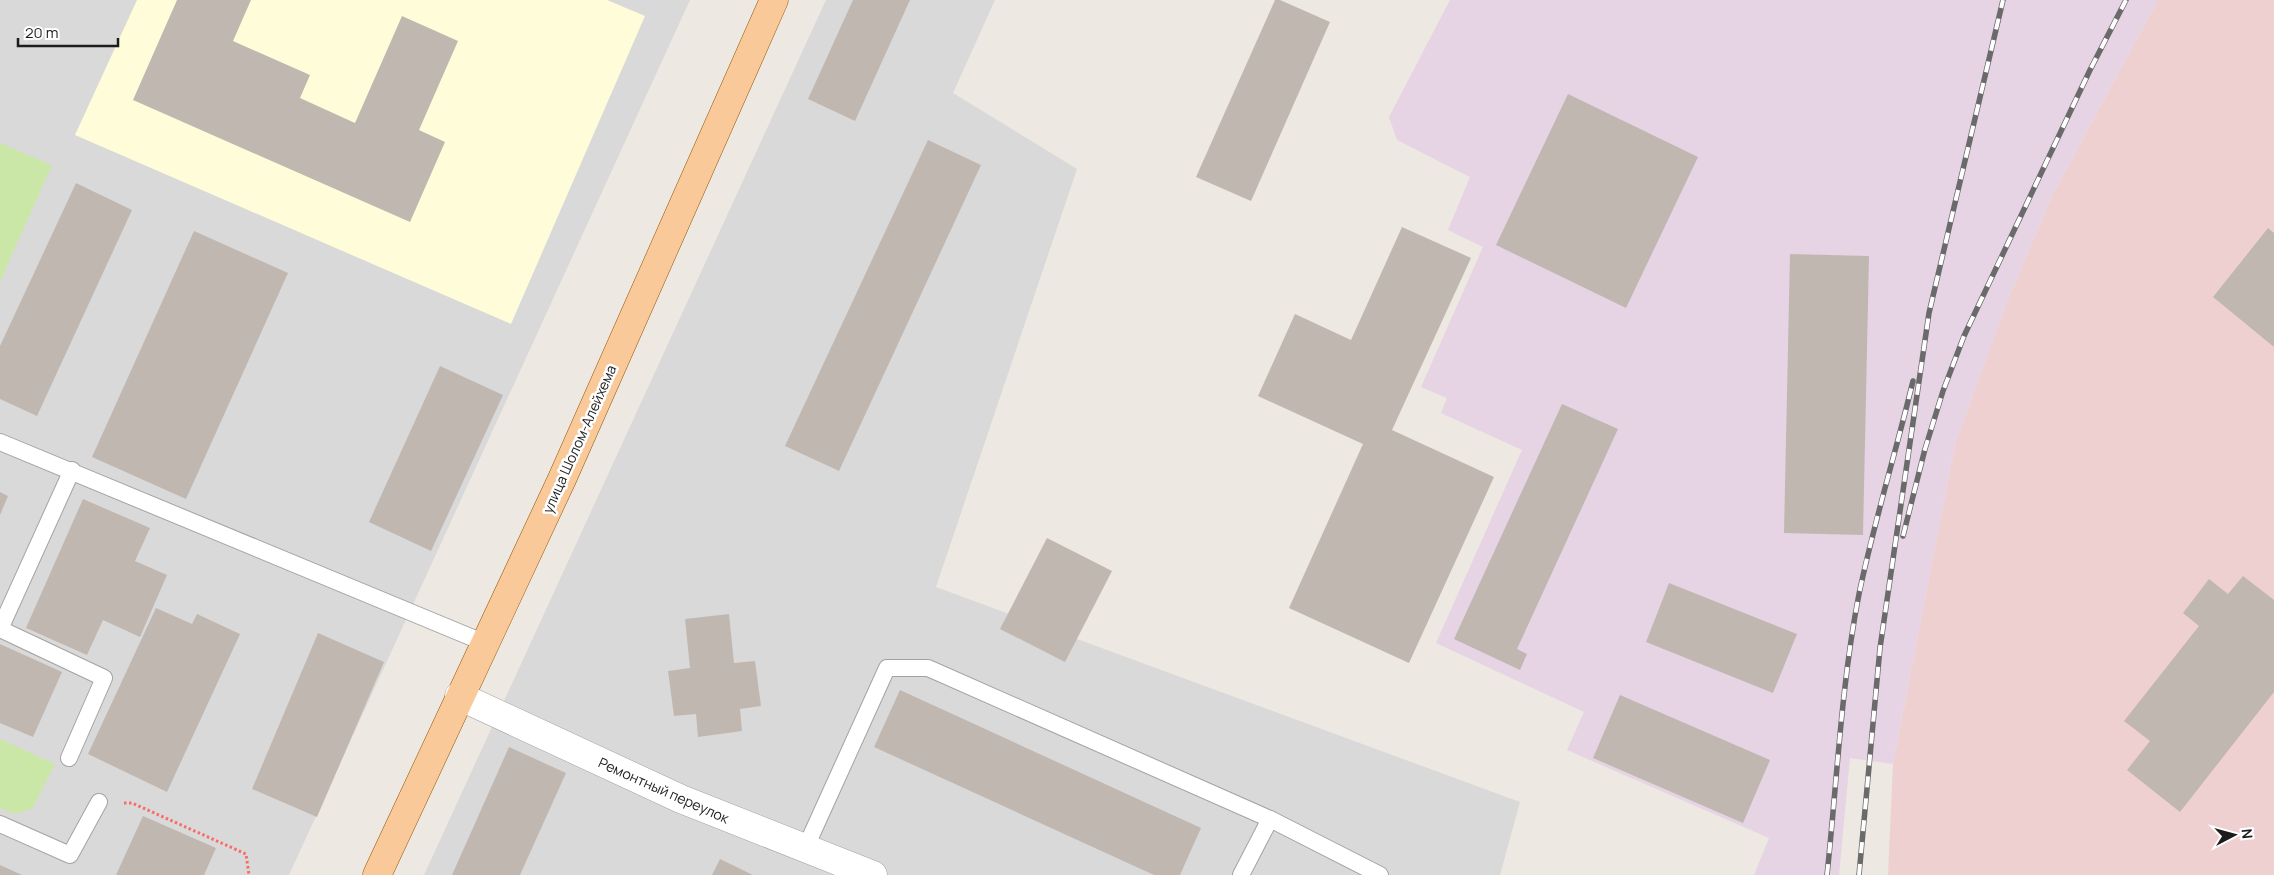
<svg xmlns="http://www.w3.org/2000/svg" width="2274" height="875" font-family="Manrope,sans-serif">
<rect width="100%" height="100%" fill="#ede8e1"/>
<!-- residential -->
<g fill="#dad9d9">
<polygon points="0,0 690,0 289,875 0,875"/>
<polygon points="826,0 995,0 953,93 1077,169 936,587 1520,802 1500,875 424,875"/>
</g>
<!-- commercial -->
<polygon fill="#eed0d1" points="2158,0 2274,0 2274,875 1888,875 1893,764 1955,444 2006,304 2052,196"/>
<!-- industrial -->
<polygon fill="#e6d3e4" points="1450,0 2158,0 2052,196 2006,304 1955,444 1893,764 1850,758 1839,875 1754,875 1769,838 1567,750 1584,712 1436,643 1522,450 1441,413 1447,398 1421,387 1483,247 1448,230 1470,177 1397,140 1389,117"/>
<!-- education -->
<polygon fill="#fefcd9" points="137,0 607,0 645,16 511,324 75,135"/>
<!-- grass -->
<g fill="#cbe7a7">
<polygon points="0,143 52,165 0,282"/>
<polygon points="0,739 55,764 32,809 15,814 0,808"/>
</g>
<!-- building -->
<g fill="#c1b7b1">
<polygon points="177,0 251,0 233,41 310,75 300,98 355,123 402,16 458,41 419,130 445,142 410,222 133,100"/>
<polygon points="853,0 910,0 855,121 808,99"/>
<polygon points="1275,0 1280,0 1330,22 1251,201 1196,177"/>
<polygon points="1568,94 1698,157 1626,308 1496,245"/>
<polygon points="928,140 981,165 839,471 785,446"/>
<polygon points="76,183 132,210 37,416 0,399 0,346"/>
<polygon points="1402,227 1471,258 1392,430 1494,477 1409,663 1289,608 1363,444 1258,396 1295,314 1351,340"/>
<polygon points="2268,228 2274,233 2274,347 2213,297"/>
<polygon points="194,231 288,273 186,499 92,457"/>
<polygon points="1790,254 1869,256 1863,535 1784,533"/>
<polygon points="440,366 503,395 431,551 369,522"/>
<polygon points="1562,404 1618,429 1517,649 1527,654 1520,670 1454,639"/>
<polygon points="0,492 8,496 0,515"/>
<polygon points="83,499 150,528 135,561 167,575 140,637 103,620 87,655 26,628"/>
<polygon points="1047,538 1112,571 1065,662 1000,629"/>
<polygon points="2243,576 2274,600 2274,692 2180,812 2127,770 2150,741 2124,721 2199,626 2183,613 2209,579 2228,594"/>
<polygon points="1669,583 1797,634 1773,693 1646,642"/>
<polygon points="156,608 192,624 197,614 240,634 167,792 88,754"/>
<polygon points="729,614 734,663 755,661 761,706 740,709 742,731 698,737 696,714 674,716 668,671 690,668 685,619"/>
<polygon points="318,633 384,662 317,817 252,789"/>
<polygon points="0,644 62,672 33,737 0,723"/>
<polygon points="900,690 1201,828 1180,875 1154,875 874,747"/>
<polygon points="1620,695 1770,760 1743,823 1593,758"/>
<polygon points="509,747 566,773 520,875 452,875"/>
<polygon points="143,816 216,848 204,875 116,875"/>
<polygon points="720,859 753,875 712,875"/>
<polygon points="0,865 22,875 0,875"/>
</g>
<g fill="none" stroke-linecap="round" stroke-linejoin="round">
<defs>
<g id="lane">
<polyline points="0,442 485,643"/>
<polyline points="69,758 104,678 0,629 72,470"/>
<polyline points="0,824 70,855 99,802"/>
<polyline points="805,849 887,668 928,668 1270,819"/>
<polyline points="1241,875 1270,819 1380,875"/>
</g>
<polyline id="street" points="459,696 681,799 873,875"/>
<polyline id="primary" points="377,875 562,479 774,0"/>
</defs>
<!-- lane casing -->
<use href="#lane" stroke="#a3a3a3" stroke-width="18"/>
<!-- street casing -->
<use href="#street" stroke="#a3a3a3" stroke-width="29"/>
<!-- primary casing -->
<use href="#primary" stroke="#915703" stroke-width="29"/>
<!-- path -->
<polyline stroke="#f76d68" stroke-width="3" stroke-dasharray="2.5 2.5" stroke-linecap="butt" points="124,803 132,803 246,854 249,875"/>
<!-- lane -->
<use href="#lane" stroke="#fff" stroke-width="16"/>
<!-- street -->
<use href="#street" stroke="#fff" stroke-width="28"/>
<!-- primary -->
<use href="#primary" stroke="#fac99a" stroke-width="28"/>
<defs>
<g id="rail">
<polyline points="1903,536 1925,449 1943,391 1964,336 2090,70 2126,0"/>
<path d="M1827 875C1837 782 1841 686 1859 594 1874 522 1896 452 1913 381"/>
<polyline points="1859,875 1880,648 1929,313 2003,0"/>
</g>
</defs>
<!-- rail casing -->
<use href="#rail" stroke="#6a6a6a" stroke-width="5.5"/>
<!-- rail -->
<use href="#rail" stroke="#fff" stroke-width="4" stroke-dasharray="11" stroke-linecap="butt"/>
</g>
<g text-anchor="middle" dominant-baseline="central" stroke-width="5" stroke-linejoin="round" paint-order="stroke">
<!-- street labels -->
<g font-size="14" fill="#1c1c1c" stroke="#fff">
<text transform="translate(579 439) rotate(-66)">улица Шолом-Алейхема</text>
<text transform="translate(664 790) rotate(24)">Ремонтный переулок</text>
</g>
</g>
<!-- north arrow -->
<g transform="translate(2234 835) rotate(84)" stroke="#ffffff" stroke-width="4" paint-order="stroke">
<path d="M0-4L9 19L0 12L-9 19Z" fill="#1c1c1c"/>
<text y="-8" font-size="14" font-weight="bold" text-anchor="middle" fill="#1c1c1c">N</text>
</g>
<!-- scale -->
<path d="M18 38v8h100v-8" fill="none" stroke="#1c1c1c" stroke-width="2.5"/>
<text x="25" y="38" font-size="15" fill="#1c1c1c" stroke="#ffffff" stroke-width="4" paint-order="stroke">20 m</text>
</svg>
